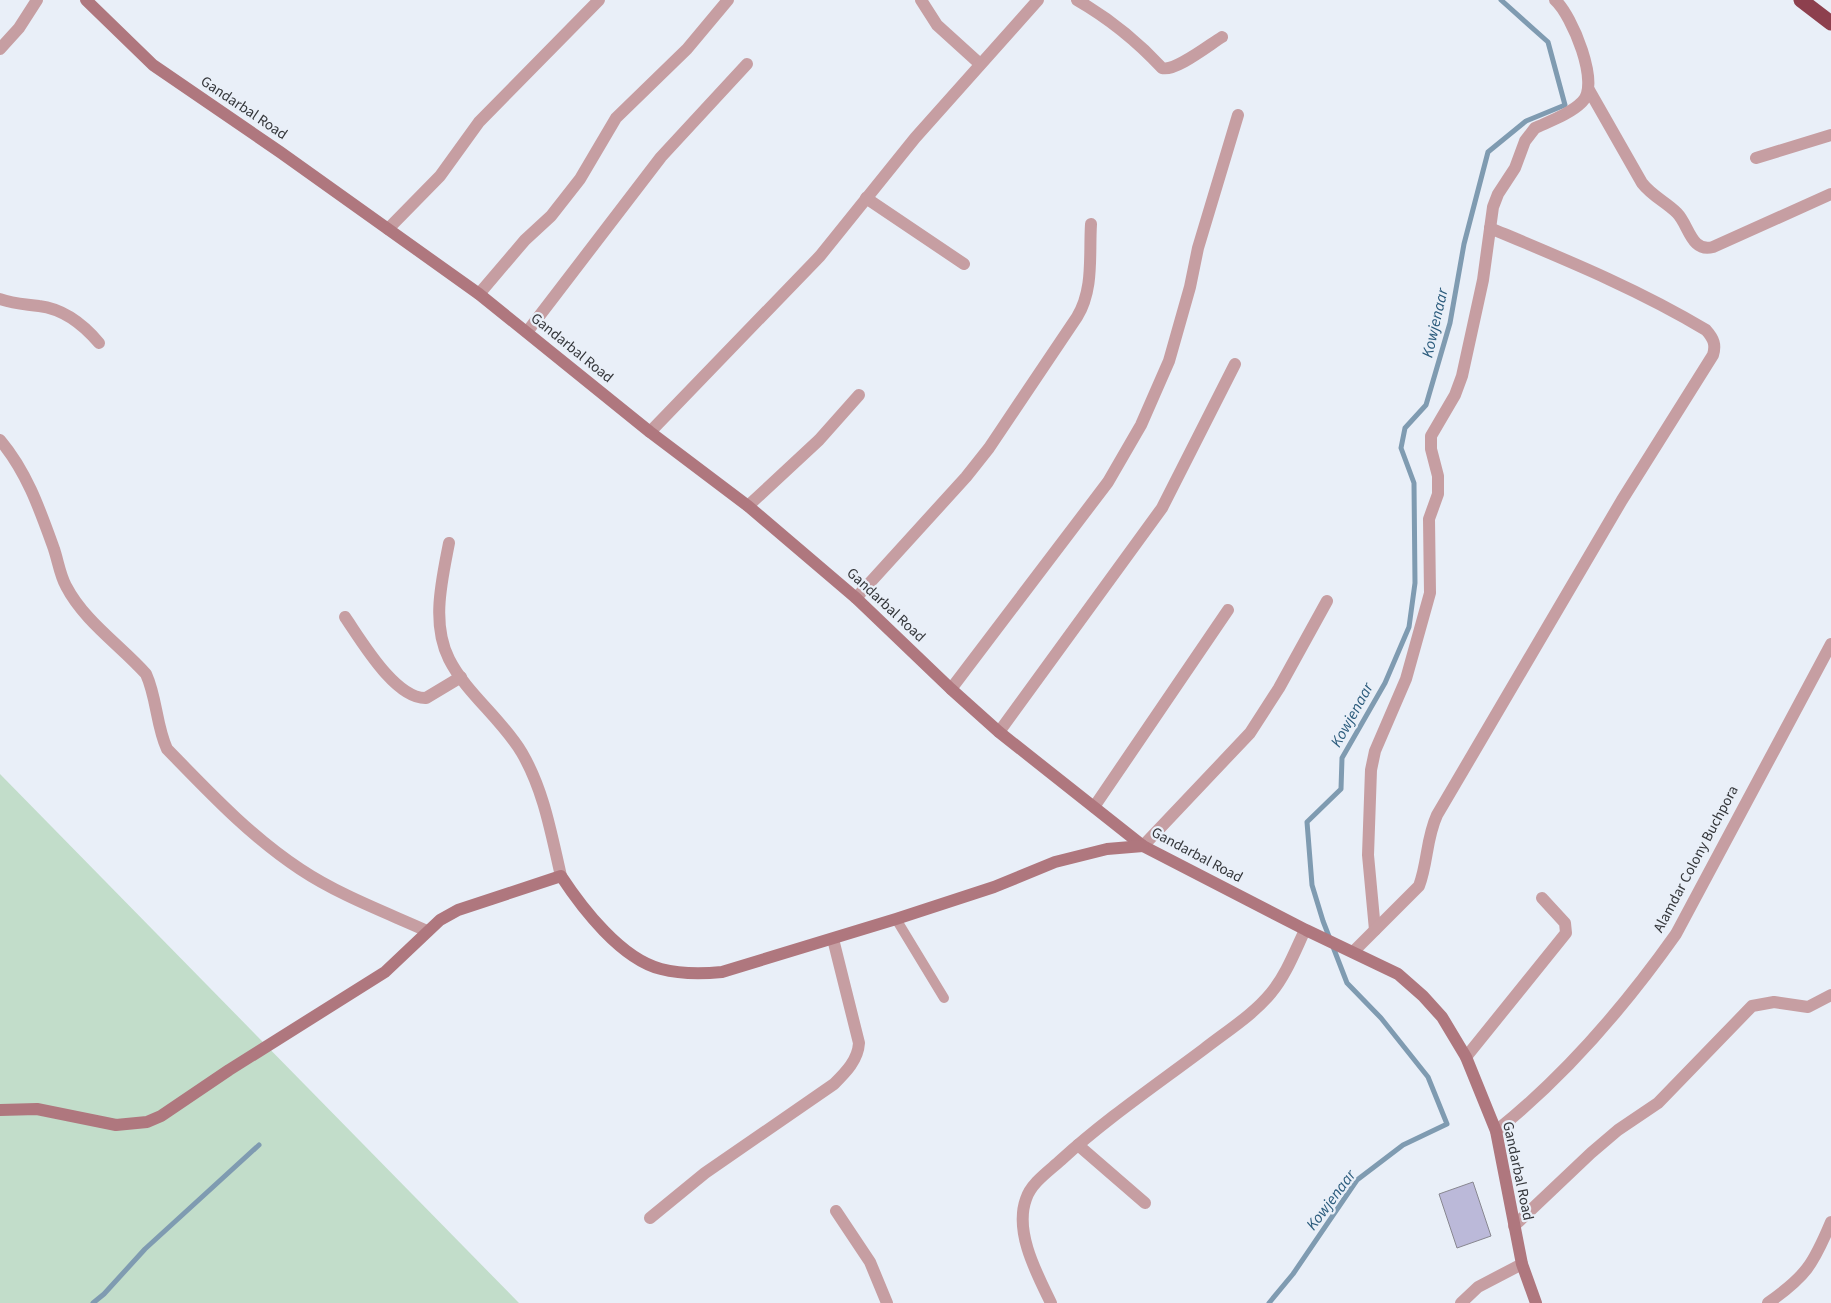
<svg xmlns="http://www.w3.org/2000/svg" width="1831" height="1303" font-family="'Source Sans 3',sans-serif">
<rect width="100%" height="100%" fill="#e9eff8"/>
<!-- green -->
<polygon fill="#c2ddca" points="0,774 519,1303 0,1303"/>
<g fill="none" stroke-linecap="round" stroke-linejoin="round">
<!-- stream -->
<g stroke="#7f9bb1" stroke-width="5">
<polyline points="93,1303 104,1294 145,1249 259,1145"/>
<polyline points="1269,1303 1293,1274 1357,1180 1403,1145 1447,1124 1428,1077 1381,1018 1347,983 1323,921 1312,885 1307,822 1341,789 1342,758 1385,683 1409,627 1415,583 1414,483 1401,448 1405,428 1426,405 1450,323 1464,244 1488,152 1526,121 1565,105 1548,42 1501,0"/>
</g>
</g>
<!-- building -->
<polygon fill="#bbb9d9" stroke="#888790" points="1473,1182 1491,1236 1457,1248 1439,1194"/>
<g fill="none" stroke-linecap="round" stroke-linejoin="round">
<!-- lane -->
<polyline stroke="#c69ea2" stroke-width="10" points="896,919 944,998"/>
<!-- street -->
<g stroke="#c69ea2" stroke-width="12">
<polyline points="921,0 937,25 980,64"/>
<path d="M1077 0C1110 19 1136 40 1162 68 1175 72 1209 45 1222 37"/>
<polyline points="0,49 19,28 37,0"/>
<path d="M1589 90 1642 183C1652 196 1666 202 1677 213 1689 225 1691 253 1713 247L1831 194"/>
<polyline points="1756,158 1831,135"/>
<polyline points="866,198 964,264"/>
<polyline points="388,229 440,176 479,122 599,0"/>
<polyline points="479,294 525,240 551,216 580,179 616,118 687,49 728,0"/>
<path d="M0 299C13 304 25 304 39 306 64 309 83 324 99 343"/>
<polyline points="527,332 661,157 747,64"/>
<polyline points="650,432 820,256 915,138 1038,0"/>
<path d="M0 440C27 472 40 510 54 549 58 561 60 575 66 586 84 621 120 645 146 674 157 698 156 725 167 749 209 792 250 836 300 869 339 895 385 912 427 931"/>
<polyline points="748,506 819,440 859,395"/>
<path d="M449 543C442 580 431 623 449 659 466 693 502 719 522 753 544 791 551 833 561 876"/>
<path d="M856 598 966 477 989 448 1077 317C1094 289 1089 256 1091 224"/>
<path d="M345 617C361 640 395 699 426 698L461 677"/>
<polyline points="951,689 1108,482 1141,425 1169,361 1190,287 1198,248 1238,115"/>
<polyline points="999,732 1162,508 1235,364"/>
<polyline points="1094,807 1228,610"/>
<polyline points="1143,846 1250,733 1279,688 1327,601"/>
<path d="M1375 930 1368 855 1371 770 1375 751 1406 679 1430 593 1429 519 1438 494V476L1431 449V436L1455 395 1462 376 1483 280 1493 207 1498 194 1515 168 1525 141 1535 128C1550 121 1570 114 1582 102 1601 85 1572 15 1555 0"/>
<path d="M1353 952 1419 886C1428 862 1426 839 1437 815L1622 500 1713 355C1716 345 1714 339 1706 330 1638 289 1564 259 1490 228"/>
<polyline points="1466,1057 1566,933 1565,923 1542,898"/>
<path d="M1496 1131C1565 1076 1625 1006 1676 934L1831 644"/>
<polyline points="1078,1145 1145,1203"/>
<polyline points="836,1211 870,1262 887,1303"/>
<path d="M650 1218 705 1173 834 1084C846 1072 858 1060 859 1043L833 939"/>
<polyline points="1514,1226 1591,1153 1618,1130 1658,1103 1752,1006 1774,1002 1808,1007 1831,995"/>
<path d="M1051 1303C1037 1274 1014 1232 1026 1199 1031 1183 1049 1171 1061 1160 1106 1119 1156 1085 1204 1049 1227 1031 1253 1015 1271 993 1286 975 1295 951 1305 930"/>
<polyline points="1461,1303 1478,1287 1522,1264"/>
<path d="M1768 1303C1806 1276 1813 1265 1831 1222"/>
</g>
<!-- secondary -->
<g stroke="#af777e" stroke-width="12">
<polyline points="86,0 153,65 280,152 479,294 650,432 748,506 856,598 951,689 999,732 1143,846 1306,930 1398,974 1423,996 1442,1017 1466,1057 1496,1131 1522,1264 1536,1303"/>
<path d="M0 1110 37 1109 116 1125 147 1122 161 1116 229 1070 385 972 440 920 458 910 561 876C582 908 621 959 661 969 680 974 702 974 722 972L896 919 994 887 1055 862 1107 849 1143 846"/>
</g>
<!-- highway -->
<polyline stroke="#8d404e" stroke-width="15" points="1801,0 1831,23"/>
</g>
<g text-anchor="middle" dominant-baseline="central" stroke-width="4.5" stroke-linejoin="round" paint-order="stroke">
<!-- street labels -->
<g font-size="15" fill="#35373b" stroke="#e9eff8">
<text transform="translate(244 108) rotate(34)">Gandarbal Road</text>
<text transform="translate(572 348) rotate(39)">Gandarbal Road</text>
<text transform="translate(886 605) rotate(43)">Gandarbal Road</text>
<text transform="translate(1197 855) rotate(28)">Gandarbal Road</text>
<text transform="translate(1696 859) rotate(-62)">Alamdar Colony Buchpora</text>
<text transform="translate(1518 1171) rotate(78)">Gandarbal Road</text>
</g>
<!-- water labels -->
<g font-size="16" font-style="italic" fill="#2b5b7c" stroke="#e9eff8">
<text transform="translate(1435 323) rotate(-77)">Kowjenaar</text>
<text transform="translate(1352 715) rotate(-61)">Kowjenaar</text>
<text transform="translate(1331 1200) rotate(-53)">Kowjenaar</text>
</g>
</g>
</svg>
